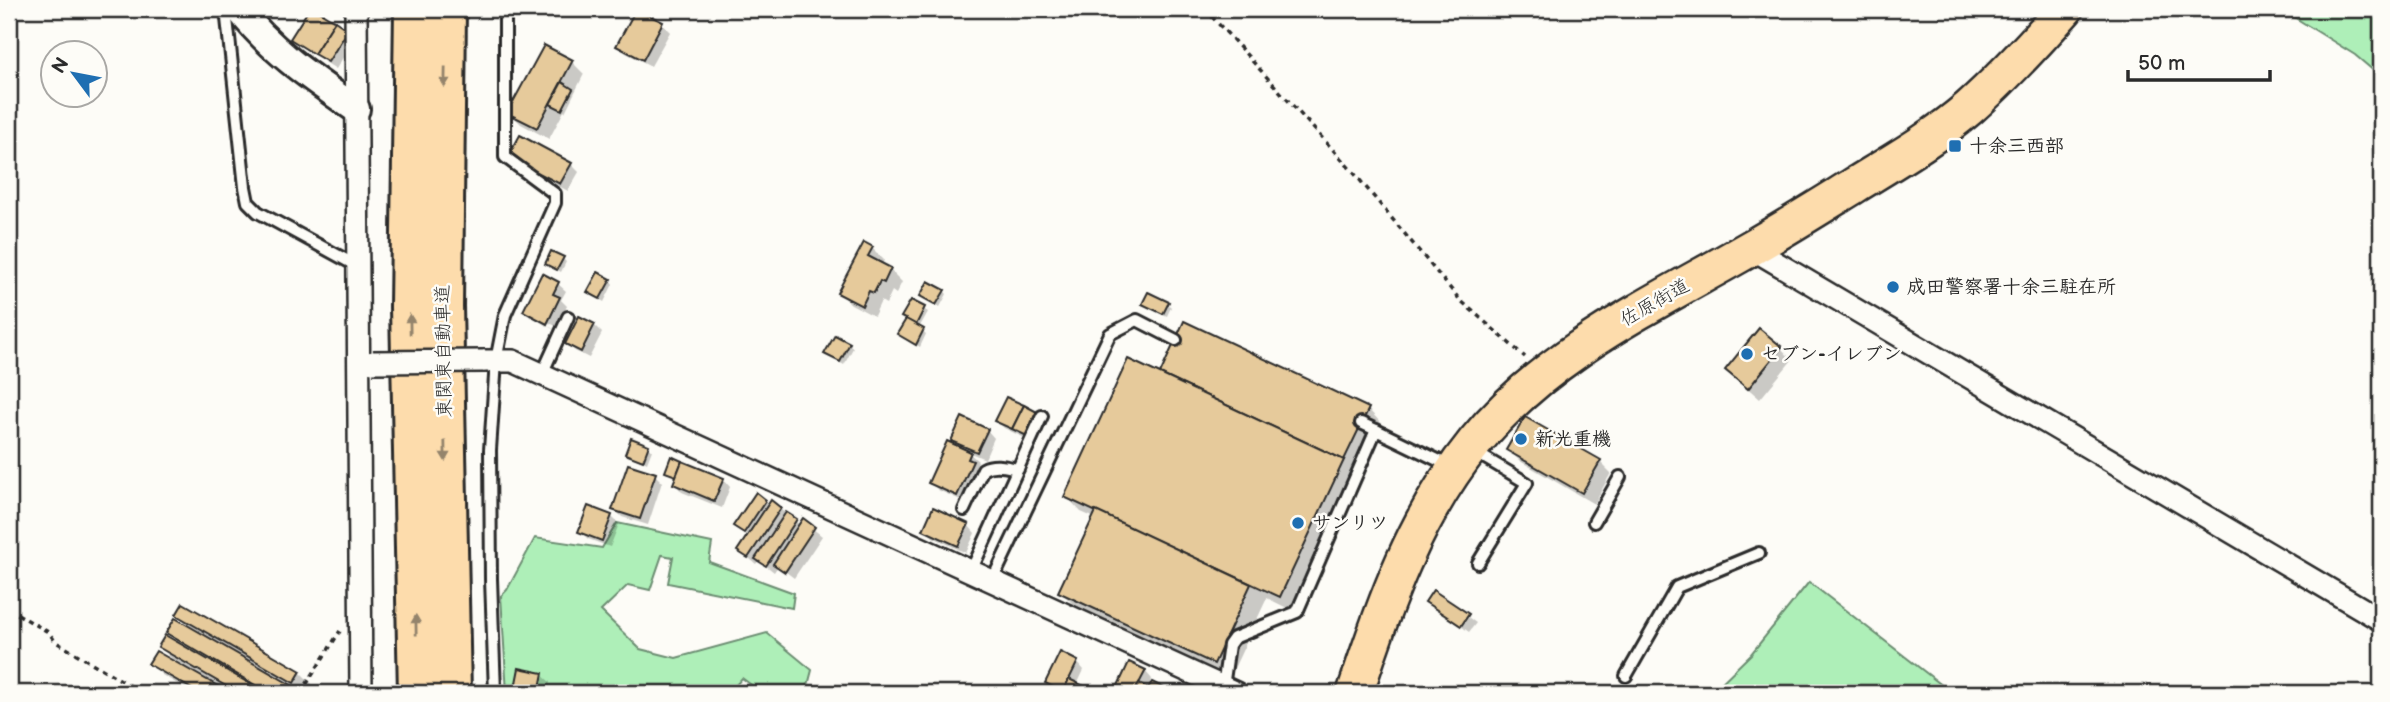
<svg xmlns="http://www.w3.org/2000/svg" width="2390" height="702" font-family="'Balsamiq Sans','Klee One',sans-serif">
<rect width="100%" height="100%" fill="#fdfcf7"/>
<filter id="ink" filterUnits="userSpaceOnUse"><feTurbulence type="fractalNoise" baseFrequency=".0143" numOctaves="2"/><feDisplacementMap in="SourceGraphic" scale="14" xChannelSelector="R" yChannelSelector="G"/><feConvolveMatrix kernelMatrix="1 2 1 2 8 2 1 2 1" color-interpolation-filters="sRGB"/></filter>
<g filter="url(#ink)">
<!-- green -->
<g fill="#aeefb8" stroke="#6c8d72" stroke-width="2">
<polygon points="2281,9 2381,9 2381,77 2355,55"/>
<polygon points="617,523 712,543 709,562 794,593 792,608 668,583 673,557 662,555 650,590 628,585 601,611 640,649 676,658 767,633 812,670 806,693 762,693 742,678 729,693 507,693 501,596 507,590 535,538 602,548"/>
<polygon points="1809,582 1952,693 1711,693 1751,654"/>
</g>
<!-- shadow -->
<g fill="#0003">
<polygon points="311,9 347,31 355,38 336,69 300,46 292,39"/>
<polygon points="662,24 670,32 651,66 626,53 618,45"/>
<polygon points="545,47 572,62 584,74 565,112 564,111 549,139 521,124 510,113"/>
<polygon points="518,164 571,164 579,172 568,191"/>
<polygon points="872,248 884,260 882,265 890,270 902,282 896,294 892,291 886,304 881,301 874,316 851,304 839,293"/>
<polygon points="563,259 566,262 561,272 547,264"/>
<polygon points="610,280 613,284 604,302 589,292"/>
<polygon points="558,284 566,291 561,300 567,306 555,330 532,318 554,329 556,326 531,314 531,318 525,311"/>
<polygon points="944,291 947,294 940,307 922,296"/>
<polygon points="912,302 928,312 919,328 926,334 920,347 899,334 907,320"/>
<polygon points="1168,304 1171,307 1167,316 1148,307"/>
<polygon points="594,325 602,333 589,358 575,351 567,343"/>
<polygon points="835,337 853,348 844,365 827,354"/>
<polygon points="1781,348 1792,360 1760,399 1727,370"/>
<polygon points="1368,409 1383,425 1295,612 1267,598 1229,679 1076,607 1060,591 1095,518 1081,512 1066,496"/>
<polygon points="1038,414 1046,422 1035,443 1004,428 996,420"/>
<polygon points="987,430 994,438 985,459 968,452 978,461 976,466 980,470 965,502 938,490 930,482 963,450 953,440"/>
<polygon points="632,441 652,450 647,463 627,453"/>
<polygon points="1508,450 1600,462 1611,473 1594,504 1520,461"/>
<polygon points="672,459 723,479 730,487 722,508 682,492 675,484 677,478 667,472"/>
<polygon points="655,475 662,482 648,525 622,517 614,509"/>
<polygon points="756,495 769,505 771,503 780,509 800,525 803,521 822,536 794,578 778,566 774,572 759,560 756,564 739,550 748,536 736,525"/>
<polygon points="611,516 619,524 610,547 588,539 580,531"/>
<polygon points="968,525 975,533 966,553 933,537 925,529"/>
<polygon points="1434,592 1476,623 1469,632 1428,602"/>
<polygon points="184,605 300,672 312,684 306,693 292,686 298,693 193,693 162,675 151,664 176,663 160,647 179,644 168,633 190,627 178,615"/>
<polygon points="1077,662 1084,670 1077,685 1095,693 1061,693 1047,682"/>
<polygon points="520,670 542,675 550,682 548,693 515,693"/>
<polygon points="1145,671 1152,679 1150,683 1169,693 1117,692"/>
</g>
<!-- building -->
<g fill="#e6ca9b" stroke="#2b2b2b" stroke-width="2">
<polygon points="309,9 315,9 335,21 314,54 290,39"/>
<polygon points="636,9 663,22 643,60 616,46"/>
<polygon points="335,21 348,30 328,62 314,54"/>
<polygon points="544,45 573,60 537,128 507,113"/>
<polygon points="562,82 573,89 562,110 550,104"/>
<polygon points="520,135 572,163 560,184 508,157"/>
<polygon points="864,242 873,247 868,256 891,268 884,283 880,281 874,293 869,291 862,306 837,293"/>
<polygon points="551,251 564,257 557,270 545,264"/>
<polygon points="598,272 611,279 600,299 587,292"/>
<polygon points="542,273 559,282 553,294 560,297 547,324 523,311"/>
<polygon points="928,281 945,290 936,305 920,296"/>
<polygon points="1148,292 1169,302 1163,314 1142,304"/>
<polygon points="911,300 925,307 916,325 901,317"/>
<polygon points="579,316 595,324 581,352 565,344"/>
<polygon points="906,319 924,329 916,345 897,334"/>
<polygon points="1184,321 1369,408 1344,460 1160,374"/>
<polygon points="1759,328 1782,347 1748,389 1725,370"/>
<polygon points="835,335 850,343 840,362 824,354"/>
<polygon points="1128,359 1344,460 1280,597 1064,497"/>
<polygon points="1006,397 1024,405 1012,429 994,421"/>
<polygon points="1024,405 1039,413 1027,436 1012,429"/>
<polygon points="962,417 988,429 977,452 951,441"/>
<polygon points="1525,417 1601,460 1582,493 1506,450"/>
<polygon points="631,438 649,445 643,461 625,454"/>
<polygon points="947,441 971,452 968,459 973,461 957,496 928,483"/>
<polygon points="671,456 682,461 676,476 665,472"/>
<polygon points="682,461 724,478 714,501 673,484"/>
<polygon points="628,464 656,473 640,519 612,510"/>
<polygon points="756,492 766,500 744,533 733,526"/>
<polygon points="771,500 781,508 748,558 737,551"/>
<polygon points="588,506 612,515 602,541 578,532"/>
<polygon points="933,507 969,524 958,546 923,530"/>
<polygon points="1096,511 1251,584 1214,664 1058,592"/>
<polygon points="786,512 797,519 766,566 755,559"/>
<polygon points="803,518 815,527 785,572 773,564"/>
<polygon points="1433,590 1469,614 1461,626 1425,602"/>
<polygon points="183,603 301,671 294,683 176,615"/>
<polygon points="175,618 293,686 289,693 269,693 166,633"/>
<polygon points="165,635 266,693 238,693 158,647"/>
<polygon points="156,651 230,693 199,693 148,664"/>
<polygon points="1060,652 1078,661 1063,692 1045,683"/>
<polygon points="1129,662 1146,670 1134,693 1117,693 1115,692"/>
<polygon points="519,668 543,673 539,693 514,693"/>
<polygon points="1069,679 1086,687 1083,693 1063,692"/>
<polygon points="1152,682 1168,690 1167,693 1134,693 1139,683 1148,688"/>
</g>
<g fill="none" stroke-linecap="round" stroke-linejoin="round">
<defs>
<g id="service">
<polyline points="226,9 245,187 248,202 258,212 357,266"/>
<polyline points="542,374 568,317"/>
<polyline points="1361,423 1376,430"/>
<polyline points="1475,452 1527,483 1478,563"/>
<path d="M964 510 983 469C994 463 1007 467 1018 469"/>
<polyline points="1594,522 1620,477"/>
<polyline points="971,571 1042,416"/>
<polyline points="992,581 1110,334 1137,320 1176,340"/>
<polyline points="1626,676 1677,587 1759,553"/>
<polyline points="1223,687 1229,645 1234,638 1297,612 1376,430 1450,466"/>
<polyline points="495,693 491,579 490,450 496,361 505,315 555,203 555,194 505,157 505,9"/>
</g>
<g id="minor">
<polyline points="356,9 361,693"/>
<polyline points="1751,248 2381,620"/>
<polyline points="483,361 513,361 1236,693"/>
</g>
<path id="tertiary" d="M239 9C271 51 313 79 356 109"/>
<path id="trunk" d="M1355 693C1384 604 1415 516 1475 442 1547 353 1654 304 1751 248 1786 228 1821 206 1855 185 1894 161 1934 138 1969 108 2004 77 2035 43 2065 9"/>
<g id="motorway">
<polyline points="414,9 410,307 418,693"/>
<polyline points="446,9 443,306 451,693"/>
</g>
</defs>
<!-- service casing -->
<use href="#service" stroke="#2b2b2b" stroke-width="16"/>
<!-- minor casing -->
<use href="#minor" stroke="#2b2b2b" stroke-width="26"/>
<!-- tertiary casing -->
<use href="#tertiary" stroke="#2b2b2b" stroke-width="32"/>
<!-- trunk casing -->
<use href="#trunk" stroke="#2b2b2b" stroke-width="40"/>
<!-- motorway casing -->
<use href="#motorway" stroke="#2b2b2b" stroke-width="44"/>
<!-- path -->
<g stroke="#2b2b2b" stroke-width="3.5" stroke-dasharray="5 5" stroke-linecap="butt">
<polyline points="1205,9 1354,173 1460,300 1525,357"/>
<polyline points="9,609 48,632 56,642 143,693"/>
<polyline points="301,693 340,631"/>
</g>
<!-- service -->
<use href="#service" stroke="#fdfcf7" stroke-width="10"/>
<!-- minor -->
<use href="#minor" stroke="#fdfcf7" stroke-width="21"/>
<!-- tertiary -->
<use href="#tertiary" stroke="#fdfcf7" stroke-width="26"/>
<!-- trunk -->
<use href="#trunk" stroke="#fddcac" stroke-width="35"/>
<!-- motorway -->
<use href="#motorway" stroke="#fddcac" stroke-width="38"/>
<defs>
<polyline id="minor-bridge" points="373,362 483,361"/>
</defs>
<!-- minor-bridge casing -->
<use href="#minor-bridge" stroke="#2b2b2b" stroke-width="26" stroke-linecap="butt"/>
<!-- minor-bridge -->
<use href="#minor-bridge" stroke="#fdfcf7" stroke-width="21"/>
</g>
<!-- one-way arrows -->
<defs><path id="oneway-solid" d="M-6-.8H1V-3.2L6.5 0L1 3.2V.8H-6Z" transform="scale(1.75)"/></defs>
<g fill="#94846c">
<use href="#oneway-solid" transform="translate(445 77) rotate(91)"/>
<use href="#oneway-solid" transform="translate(410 324) rotate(-91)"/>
<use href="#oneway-solid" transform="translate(445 451) rotate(89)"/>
<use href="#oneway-solid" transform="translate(416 625) rotate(-91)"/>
</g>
</g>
<!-- markers -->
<g fill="#1f6fb2" stroke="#fdfcf7" stroke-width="2.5">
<rect x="1948" y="139" width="14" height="14" rx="3.5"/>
<circle cx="1893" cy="287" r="7"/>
<circle cx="1747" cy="354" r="7"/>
<circle cx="1521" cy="439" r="7"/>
<circle cx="1298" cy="523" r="7"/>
</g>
<g text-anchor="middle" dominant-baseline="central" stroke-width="5" stroke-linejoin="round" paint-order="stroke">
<!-- poi labels -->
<g font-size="19" font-weight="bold" fill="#2b2b2b" stroke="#fdfcf7" text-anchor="start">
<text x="1969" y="146">十余三西部</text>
<text x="1907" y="287">成田警察署十余三駐在所</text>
<text x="1761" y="354">セブン-イレブン</text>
<text x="1535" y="439">新光重機</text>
<text x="1312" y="523">サンリツ</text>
</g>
<!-- street labels -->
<g font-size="19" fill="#2b2b2b" stroke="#fdfcf7">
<text transform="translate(1655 303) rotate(-30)">佐原街道</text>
<text transform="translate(444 351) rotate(-91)">東関東自動車道</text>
</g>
</g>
<!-- margin -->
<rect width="2390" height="702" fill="none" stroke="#fdfcf7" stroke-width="35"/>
<rect x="18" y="18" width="2355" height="667" fill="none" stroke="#2b2b2b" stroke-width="2.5" filter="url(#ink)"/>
<!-- north arrow -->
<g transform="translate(74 74) rotate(302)"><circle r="33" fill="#fdfcf7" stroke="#a9a8a5" stroke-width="2"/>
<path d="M0-5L12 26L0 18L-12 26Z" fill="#1f6fb2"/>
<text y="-10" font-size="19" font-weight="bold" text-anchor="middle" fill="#2b2b2b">N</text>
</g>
<!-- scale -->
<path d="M2128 70v10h142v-10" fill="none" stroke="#2b2b2b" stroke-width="3.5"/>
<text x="2138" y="70" font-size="21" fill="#2b2b2b" stroke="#fdfcf7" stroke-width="5" paint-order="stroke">50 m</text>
</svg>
